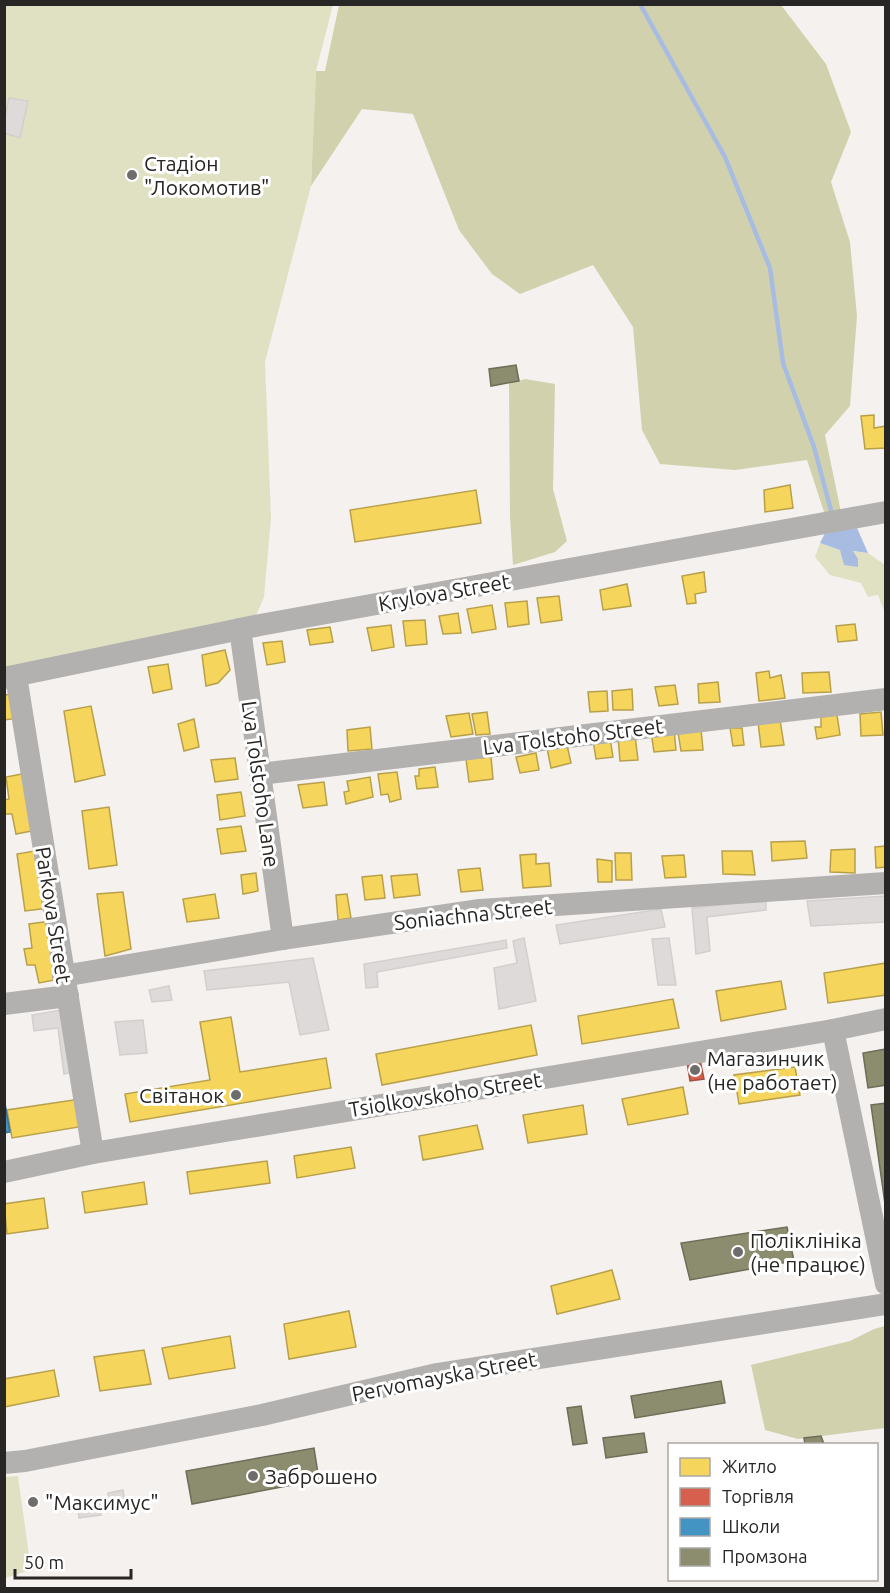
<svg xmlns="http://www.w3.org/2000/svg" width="890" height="1593" font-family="Ubuntu,sans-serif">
<rect width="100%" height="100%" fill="#f4f1ef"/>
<!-- green -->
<g fill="#e0e1c2">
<polygon points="5,5 333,5 316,71 311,186 265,362 271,518 264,597 254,620 5,668"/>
<polygon points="820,543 840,550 868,553 885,565 885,613 878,595 868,597 861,583 830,575 815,557"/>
<polygon points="18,1476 31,1570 5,1578 5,1477"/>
</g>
<!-- forest -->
<g fill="#d1d2ad">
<polygon points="339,5 781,5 826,64 851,132 831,182 850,242 857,316 850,406 825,435 841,512 825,515 807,460 735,470 660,464 642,430 633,327 593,265 520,294 492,274 459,230 413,114 362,109 311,186 316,71 325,71"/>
<polygon points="525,379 555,384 553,489 567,541 555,552 513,565 510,517 509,384"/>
<polygon points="885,1326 885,1428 798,1439 765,1430 751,1365 850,1341 874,1329"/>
</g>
<!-- water -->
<polygon fill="#a8bce2" points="857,528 868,553 853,551 858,559 858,567 844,565 840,550 820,543 825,533"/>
<!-- homes -->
<g fill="#f6d55c" stroke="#b8a04b" stroke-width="1.5">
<polygon points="874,415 874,428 886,426 886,448 865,449 861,416"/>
<polygon points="790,485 793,508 765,512 764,490"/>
<polygon points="476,490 481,523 355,542 350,510"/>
<polygon points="704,572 706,592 695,594 696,603 687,604 682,576"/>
<polygon points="627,584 631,606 603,610 600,590"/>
<polygon points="559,596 562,620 541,623 537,598"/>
<polygon points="527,601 529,624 508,627 505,603"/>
<polygon points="492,605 496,629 472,633 467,609"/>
<polygon points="458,613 461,633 443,634 439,616"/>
<polygon points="425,620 427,644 406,646 403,621"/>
<polygon points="855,624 857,640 838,642 836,626"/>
<polygon points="391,625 394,647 372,651 367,628"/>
<polygon points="330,627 333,642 310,645 307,630"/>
<polygon points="282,641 285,662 267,665 263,643"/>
<polygon points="225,650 230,670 218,683 206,686 202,655"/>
<polygon points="168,664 172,689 153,693 148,667"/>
<polygon points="769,671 770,678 781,675 785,698 759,701 756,673"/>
<polygon points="829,672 831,692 803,693 802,673"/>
<polygon points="718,682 720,702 699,703 698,684"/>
<polygon points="675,685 678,704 659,706 655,687"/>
<polygon points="632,689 633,710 613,710 612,691"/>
<polygon points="607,691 608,711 590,712 588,692"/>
<polygon points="15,694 18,718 4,720 4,695"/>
<polygon points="91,706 105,775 75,782 64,711"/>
<polygon points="487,712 490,734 476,735 472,714"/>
<polygon points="881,712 883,735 861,736 860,714"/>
<polygon points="469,713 473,734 451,737 446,716"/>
<polygon points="837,715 840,735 817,739 815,727 821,727 821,717"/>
<polygon points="194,719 199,747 184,751 178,724"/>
<polygon points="780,720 784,745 761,747 758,722"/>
<polygon points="370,727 372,749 348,751 347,730"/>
<polygon points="730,728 742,728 744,745 733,746"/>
<polygon points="701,729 703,750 681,751 678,732"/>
<polygon points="674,730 676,750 654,752 651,732"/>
<polygon points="635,735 638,760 620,761 618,737"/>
<polygon points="610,738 613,757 596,759 593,740"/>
<polygon points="567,745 571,763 551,768 547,748"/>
<polygon points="536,753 539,770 520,773 516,757"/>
<polygon points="491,757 493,779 469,782 466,759"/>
<polygon points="235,758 238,779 215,782 211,760"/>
<polygon points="435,767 438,787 417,789 415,776 419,776 419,769"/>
<polygon points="397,772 401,799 390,802 388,794 381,795 378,774"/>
<polygon points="27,773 37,830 16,834 12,814 4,814 4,800 9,799 6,777"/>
<polygon points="370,777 373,797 346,804 344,792 349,791 347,781"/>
<polygon points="324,782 327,805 303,808 298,785"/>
<polygon points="241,792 245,816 220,820 217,795"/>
<polygon points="109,807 117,865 89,869 82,811"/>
<polygon points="241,826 246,851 221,854 217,829"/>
<polygon points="805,841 807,858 772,861 771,842"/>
<polygon points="886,846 886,867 876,868 875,847"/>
<polygon points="855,849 855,873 830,872 831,850"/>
<polygon points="40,850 49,908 25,911 17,854"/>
<polygon points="722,851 752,851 755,875 723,874"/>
<polygon points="615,853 631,853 632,880 616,880"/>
<polygon points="536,854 536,864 549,863 551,886 523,888 520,855"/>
<polygon points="684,855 686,877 665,878 662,856"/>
<polygon points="597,859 612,861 612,882 598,882"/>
<polygon points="480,868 483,890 461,892 458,870"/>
<polygon points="256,873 258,891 243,894 241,875"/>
<polygon points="417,874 420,895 394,898 391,876"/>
<polygon points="382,875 385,898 365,900 362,877"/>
<polygon points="123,892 131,949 105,956 97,894"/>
<polygon points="215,894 219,918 187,922 183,899"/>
<polygon points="347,894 351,918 338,920 336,895"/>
<polygon points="51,921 60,979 39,983 35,965 27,965 24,949 32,948 29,924"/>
<polygon points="886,963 886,995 828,1003 824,973"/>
<polygon points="781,981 786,1009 721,1021 716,991"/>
<polygon points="673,999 679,1028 582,1044 578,1016"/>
<polygon points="231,1017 240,1072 326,1058 331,1088 130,1122 125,1094 210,1080 200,1022"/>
<polygon points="531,1025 537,1055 382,1085 376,1054"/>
<polygon points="795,1067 800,1095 739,1104 734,1075"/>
<polygon points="683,1087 688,1114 628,1125 622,1099"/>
<polygon points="80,1099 85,1126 12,1138 7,1110"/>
<polygon points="583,1105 587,1134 528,1143 523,1115"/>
<polygon points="477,1125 483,1149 423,1160 419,1136"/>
<polygon points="351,1147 355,1168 297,1178 294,1156"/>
<polygon points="267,1161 270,1183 190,1194 187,1172"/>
<polygon points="144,1182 147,1204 85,1213 82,1192"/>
<polygon points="44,1198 48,1228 7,1234 4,1204"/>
<polygon points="612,1270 620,1299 557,1314 551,1286"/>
<polygon points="349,1311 356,1347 289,1359 284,1324"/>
<polygon points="230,1336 235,1368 169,1379 162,1348"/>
<polygon points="144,1350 151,1384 100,1391 94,1357"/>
<polygon points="54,1370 59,1396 4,1407 4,1379"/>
</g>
<!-- shops -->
<polygon fill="#d6604d" stroke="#a24f41" stroke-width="1.5" points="700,1060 704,1079 690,1081 687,1062"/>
<!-- schools -->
<polygon fill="#4393c3" stroke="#3b7293" stroke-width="1.5" points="4,1098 10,1132 4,1133"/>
<!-- industry -->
<g fill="#8c8c6e" stroke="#6e6d58" stroke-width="1.5">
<polygon points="516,365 519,381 491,386 489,369"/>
<polygon points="886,1049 886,1085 868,1088 863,1053"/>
<polygon points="886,1103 886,1211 871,1105"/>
<polygon points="787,1227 794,1261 690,1280 681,1243"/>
<polygon points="721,1381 725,1403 635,1418 631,1396"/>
<polygon points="581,1406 587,1443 573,1445 567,1408"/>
<polygon points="644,1433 647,1452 606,1458 603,1438"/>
<polygon points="821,1436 824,1444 805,1444 804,1438"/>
<polygon points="314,1448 319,1480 192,1504 186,1471"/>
</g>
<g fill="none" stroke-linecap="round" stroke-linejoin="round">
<!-- stream -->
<polyline stroke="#a8bce2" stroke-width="4.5" points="640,4 725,157 770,268 783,363 814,447 832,514"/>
</g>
<!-- building -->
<g fill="#dddad9" stroke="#d2cfcd" stroke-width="1.5">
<polygon points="9,98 28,101 20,138 4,133 4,122"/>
<polygon points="886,896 886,922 811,926 807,901"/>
<polygon points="766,900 766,910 707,917 710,951 696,954 692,908"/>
<polygon points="661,909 665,927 560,944 556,925"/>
<polygon points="524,938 536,1001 499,1009 494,968 517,963 513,941"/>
<polygon points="669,938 676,985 658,985 652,939"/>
<polygon points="506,940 507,948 377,972 378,987 366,988 364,964"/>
<polygon points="313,958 329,1030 300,1035 289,982 207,990 204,971"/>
<polygon points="169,986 172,1000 152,1002 149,990"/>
<polygon points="66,1009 76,1071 64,1074 58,1028 34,1031 32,1015"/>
<polygon points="143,1020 147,1053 120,1055 115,1022"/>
<polygon points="123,1490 126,1508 111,1511 108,1493"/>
<polygon points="99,1499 101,1515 79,1518 77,1503"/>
</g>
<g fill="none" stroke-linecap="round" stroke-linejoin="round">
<!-- minor -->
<g stroke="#b3b1b0" stroke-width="22">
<polyline points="240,629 283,939"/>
<polyline points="16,676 93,1153"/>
<polyline points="4,678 260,625 886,512"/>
<polyline points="260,774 886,699"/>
<polyline points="63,976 283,939 480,910 886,883"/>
<polyline points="4,1004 68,996"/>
<polyline points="833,1030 886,1284"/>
<polyline points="4,1172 93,1153 833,1030 886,1019"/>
<polyline points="4,1463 25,1461 262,1415 437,1374 886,1304"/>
</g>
</g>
<!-- markers -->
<g fill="#6f6d6b" stroke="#fff" stroke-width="2">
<circle cx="132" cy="175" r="6"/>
<circle cx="695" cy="1070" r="6"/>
<circle cx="236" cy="1095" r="6"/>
<circle cx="738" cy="1252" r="6"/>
<circle cx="253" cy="1476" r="6"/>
<circle cx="33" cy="1502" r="6"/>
</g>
<g text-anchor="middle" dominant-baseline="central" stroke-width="6" stroke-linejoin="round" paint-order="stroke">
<!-- poi labels -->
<g font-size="21" fill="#282624" stroke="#fff" text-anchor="start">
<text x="144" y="163">Стадіон<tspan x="144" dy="24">"Локомотив"</tspan></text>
<text x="707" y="1058">Магазинчик<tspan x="707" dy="24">(не работает)</tspan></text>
<text x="224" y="1095" text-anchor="end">Світанок</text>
<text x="750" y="1240">Поліклініка<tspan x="750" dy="24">(не працює)</tspan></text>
<text x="265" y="1476">Заброшено</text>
<text x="45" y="1502">"Максимус"</text>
</g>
<!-- street labels -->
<g font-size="21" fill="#282624" stroke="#fff">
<text transform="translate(444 592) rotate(-10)">Krylova Street</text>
<text transform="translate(573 736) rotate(-7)">Lva Tolstoho Street</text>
<text transform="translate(261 784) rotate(82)">Lva Tolstoho Lane</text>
<text transform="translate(473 914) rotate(-6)">Soniachna Street</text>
<text transform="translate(54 915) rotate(81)">Parkova Street</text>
<text transform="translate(445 1094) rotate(-9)">Tsiolkovskoho Street</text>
<text transform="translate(444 1376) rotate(-11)">Pervomayska Street</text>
</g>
</g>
<!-- border -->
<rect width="890" height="1593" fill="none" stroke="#282624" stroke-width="12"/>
<!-- legend -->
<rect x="668" y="1443" width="210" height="138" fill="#ffffff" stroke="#a9a8a7" stroke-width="1.5"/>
<rect x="680" y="1458" width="30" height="18" fill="#f6d55c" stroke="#a9a8a7" stroke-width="1.5"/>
<text x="722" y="1473" font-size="18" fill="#282624">Житло</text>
<rect x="680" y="1488" width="30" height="18" fill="#d6604d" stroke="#a9a8a7" stroke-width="1.5"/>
<text x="722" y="1503" font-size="18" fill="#282624">Торгівля</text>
<rect x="680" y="1518" width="30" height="18" fill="#4393c3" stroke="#a9a8a7" stroke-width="1.5"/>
<text x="722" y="1533" font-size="18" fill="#282624">Школи</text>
<rect x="680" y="1548" width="30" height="18" fill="#8c8c6e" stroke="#a9a8a7" stroke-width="1.5"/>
<text x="722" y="1563" font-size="18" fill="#282624">Промзона</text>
<!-- scale -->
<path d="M15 1569v9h116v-9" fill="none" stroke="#282624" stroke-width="3"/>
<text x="24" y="1569" font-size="18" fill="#282624" stroke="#ffffff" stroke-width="4.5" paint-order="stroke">50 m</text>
</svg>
